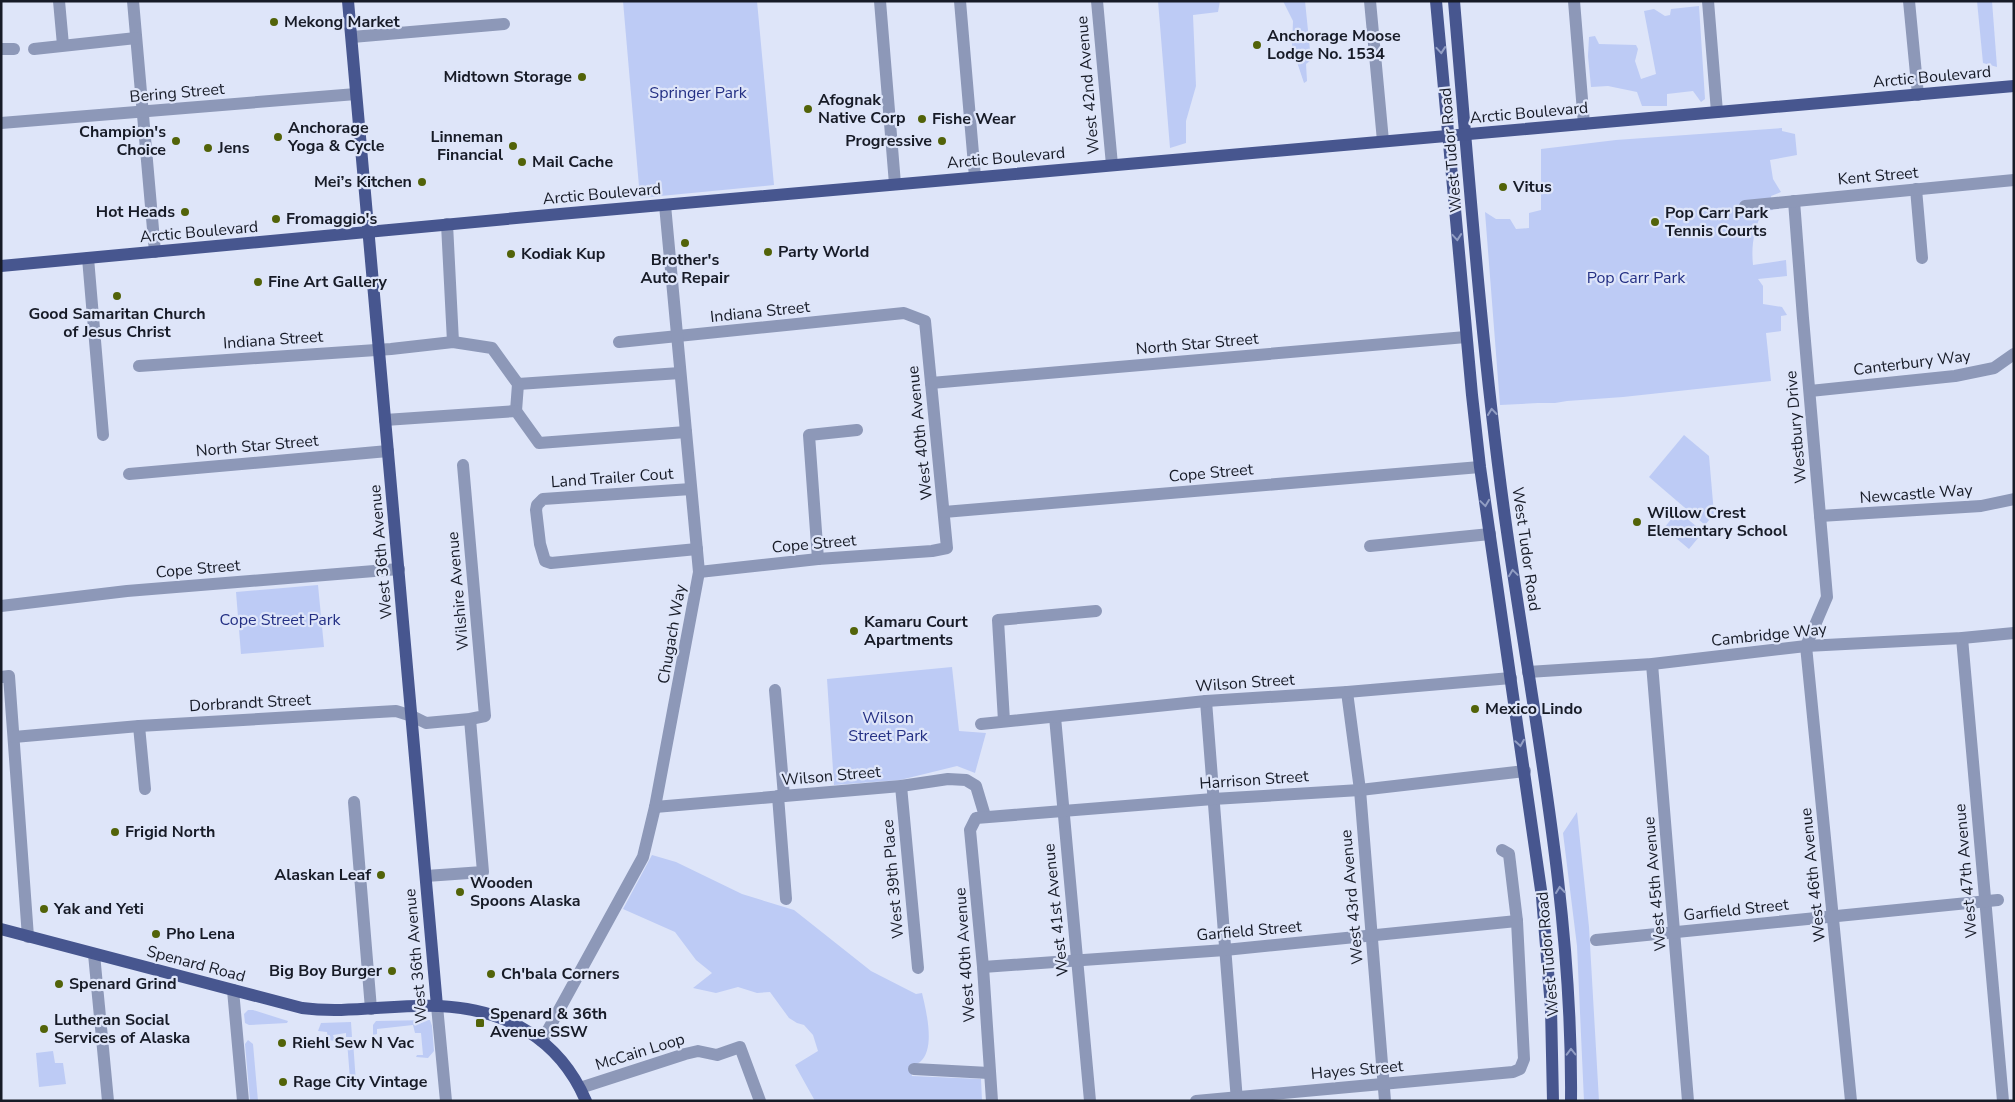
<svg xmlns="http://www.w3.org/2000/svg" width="2015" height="1102" font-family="'Nunito Sans',sans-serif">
<rect width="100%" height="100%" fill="#dee5f9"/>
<!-- green -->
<g fill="#bdcbf5">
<polygon points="623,1 757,1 774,185 640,198"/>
<polygon points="1158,1 1220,1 1218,12 1193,15 1196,86 1186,121 1186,143 1170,148"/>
<polygon points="1283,1 1305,1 1311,60 1306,64 1307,81 1304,83 1292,47 1293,21"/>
<polygon points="1977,1 1992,1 1997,67 1983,63"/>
<polygon points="1699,6 1705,99 1701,102 1693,91 1667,94 1667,106 1642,106 1637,92 1608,86 1591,87 1588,56 1589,37 1595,36 1599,44 1636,45 1638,49 1635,61 1641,79 1656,74 1644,11 1654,9 1665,16 1670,15 1671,9"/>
<path d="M1782 128V131L1795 134 1797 155 1770 160 1773 179 1781 192 1771 196 1773 210 1763 211C1754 228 1751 246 1753 265L1786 260 1787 276 1758 279 1763 286V304L1782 307 1787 315 1781 316V331L1766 333 1771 381 1623 397 1567 401 1555 403H1538L1500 405 1485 212 1496 219H1510L1516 229 1529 228V213L1541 210V149L1616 140Z"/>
<polygon points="1684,435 1709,456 1714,514 1705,525 1649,477"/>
<polygon points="1678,511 1703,532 1689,549 1664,528"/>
<polygon points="318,585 324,647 241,654 236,592"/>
<polygon points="952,667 959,731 986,733 975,773 957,766 900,780 834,785 827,679"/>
<polygon points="1577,812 1589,927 1599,1101 1584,1101 1577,946 1563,833"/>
<path d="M652 855 676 862 742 894 794 910 871 971 916 994 922 993C926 1010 936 1049 920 1062 917 1064 912 1066 909 1067L912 1076 981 1079 982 1101H815L795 1065 818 1051 813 1035 804 1025 797 1023 789 1018 770 992 757 993 738 987 716 993 693 988 712 973 696 960 675 932 623 909Z"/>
<polygon points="248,1010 253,1010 288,1021 287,1023 249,1025 245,1023 244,1014"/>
<polygon points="430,1020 432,1026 434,1051 428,1058 416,1057 417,1055 423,1055 421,1033 415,1033 413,1025 377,1029 377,1034 373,1035 373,1025 376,1021"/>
<polygon points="351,1022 352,1037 346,1037 346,1033 333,1035 335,1041 328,1040 327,1032 318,1031 321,1023"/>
<polygon points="248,1040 253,1044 258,1101 250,1101 245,1044"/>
<polygon points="347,1041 353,1041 356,1083 353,1083 352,1079 350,1079"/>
<polygon points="53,1051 55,1063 63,1063 66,1084 39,1087 36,1053"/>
</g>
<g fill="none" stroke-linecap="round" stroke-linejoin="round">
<!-- minor -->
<g stroke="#8d98b8" stroke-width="12">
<polyline points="59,1 63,45"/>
<polyline points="133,1 155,252"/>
<polyline points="880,1 895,184"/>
<polyline points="960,1 975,177"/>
<polyline points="1097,1 1112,165"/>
<polyline points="1370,1 1383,141"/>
<polyline points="1574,1 1584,124"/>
<polyline points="1708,1 1717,112"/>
<polyline points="1909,1 1918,95"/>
<polyline points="352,37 504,24"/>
<polyline points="1,49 14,49"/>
<polyline points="34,49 136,38"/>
<polyline points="1,123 356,94"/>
<polyline points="1916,189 1922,258"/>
<polyline points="1794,201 1803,318 1827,597 1806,646 1851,1101"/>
<polyline points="1745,206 2014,180"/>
<polyline points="447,224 453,342"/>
<polyline points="88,258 103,435"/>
<polyline points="619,342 904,313 925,321 947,548 932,551 818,559 699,572"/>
<polyline points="139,366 391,349 453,342 492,348 518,384 516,411"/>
<polyline points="931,383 1466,337"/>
<polyline points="518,384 680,373"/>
<polyline points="1810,391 1955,376 1994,368 2014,354"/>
<polyline points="385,420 516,411 539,443 686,432"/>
<polyline points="129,474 388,451"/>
<polyline points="691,489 543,499 537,505 536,510 540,544 545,561 551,563 697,549"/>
<polyline points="944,512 1480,467"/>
<polyline points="1820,516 1981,506 2014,499"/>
<polyline points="1370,546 1490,534"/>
<polyline points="818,559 809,435 857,430"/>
<polyline points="1,606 127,591 399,569"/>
<polyline points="1962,638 2003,1101"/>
<polyline points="1652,664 1688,1101"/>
<polyline points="1528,672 1652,664 1806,646 1962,638 2014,633"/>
<polyline points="1,677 9,676 28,937"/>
<polyline points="775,690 784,796"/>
<polyline points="1347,692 1360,790 1385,1101"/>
<polyline points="1206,701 1237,1101"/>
<polyline points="1055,717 1090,1101"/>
<polyline points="1004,721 998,620 1096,611"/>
<polyline points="981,724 1206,701 1347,692 1511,678"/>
<polyline points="139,726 145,789"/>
<polyline points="14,737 139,726 396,711 412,716 426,723 470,719 485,716 463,465"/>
<polyline points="901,786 918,968"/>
<polyline points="778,796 786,899"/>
<polyline points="354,802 371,1009"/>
<polyline points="655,807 901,786 948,779 966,780 976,786 985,816"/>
<polyline points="426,876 483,872 470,719"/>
<polyline points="1596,940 1998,900"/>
<polyline points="94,954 108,1101"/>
<polyline points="983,967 1225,950 1517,921"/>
<polyline points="233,990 243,1101"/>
<polyline points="437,1006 446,1101"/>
<polyline points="542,1041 643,857 655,807 699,572 665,205"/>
<polyline points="914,1069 989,1073"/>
<polyline points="580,1088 685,1054 698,1051 717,1055 740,1047 760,1101"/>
<polyline points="992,1101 983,967 970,830 976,818 1213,799 1360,790 1525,771"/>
<polyline points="1196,1101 1513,1072 1520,1069 1524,1059 1517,921 1509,854 1502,850"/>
</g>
<!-- major -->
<g stroke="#47568f" stroke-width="12">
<polyline points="348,1 437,1006"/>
<polyline points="1436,1 1472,395 1480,467 1542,897 1551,1008 1553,1101"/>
<path d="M1454 1C1469 178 1482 356 1507 532 1534 721 1573 909 1571 1101"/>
<polyline points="1,266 560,214 2014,86"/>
<path d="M1 929 302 1008C348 1014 393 1004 439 1006 505 1009 559 1038 586 1101"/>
</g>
</g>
<!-- one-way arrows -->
<defs><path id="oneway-chevron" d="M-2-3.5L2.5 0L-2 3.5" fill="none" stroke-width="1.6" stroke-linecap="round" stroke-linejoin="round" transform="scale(1.25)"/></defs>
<g stroke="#929ec4">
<use href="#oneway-chevron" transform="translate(1441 50) rotate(85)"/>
<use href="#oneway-chevron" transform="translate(1457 237) rotate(85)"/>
<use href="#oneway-chevron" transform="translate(1492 412) rotate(-96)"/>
<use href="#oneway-chevron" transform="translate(1485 503) rotate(82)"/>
<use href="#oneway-chevron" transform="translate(1513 573) rotate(-98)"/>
<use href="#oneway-chevron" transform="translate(1520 743) rotate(81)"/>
<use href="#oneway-chevron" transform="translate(1560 890) rotate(-97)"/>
<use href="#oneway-chevron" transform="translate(1571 1052) rotate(-91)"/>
</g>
<!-- markers -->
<g fill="#526309" stroke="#dee5f9" stroke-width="2">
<circle cx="274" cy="22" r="5"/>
<circle cx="1257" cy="45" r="5"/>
<circle cx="582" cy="77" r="5"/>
<circle cx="808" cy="109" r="5"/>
<circle cx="922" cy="119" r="5"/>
<circle cx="278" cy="137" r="5"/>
<circle cx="176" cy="141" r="5"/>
<circle cx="942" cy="141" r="5"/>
<circle cx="513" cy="146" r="5"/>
<circle cx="208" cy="148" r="5"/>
<circle cx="522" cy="162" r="5"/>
<circle cx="422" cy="182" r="5"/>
<circle cx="1503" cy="187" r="5"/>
<circle cx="185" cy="212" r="5"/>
<circle cx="276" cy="219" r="5"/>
<circle cx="1655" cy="222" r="5"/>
<circle cx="685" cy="243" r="5"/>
<circle cx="768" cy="252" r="5"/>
<circle cx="511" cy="254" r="5"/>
<circle cx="258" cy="282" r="5"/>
<circle cx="117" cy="296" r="5"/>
<circle cx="1637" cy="522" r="5"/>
<circle cx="854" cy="631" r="5"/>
<circle cx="1475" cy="709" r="5"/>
<circle cx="115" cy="832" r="5"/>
<circle cx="381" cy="875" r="5"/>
<circle cx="460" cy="892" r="5"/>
<circle cx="44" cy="909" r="5"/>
<circle cx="156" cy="934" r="5"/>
<circle cx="392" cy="971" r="5"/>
<circle cx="491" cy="974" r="5"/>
<circle cx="59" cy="984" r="5"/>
<rect x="475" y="1018" width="10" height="10" rx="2.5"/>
<circle cx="44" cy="1029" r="5"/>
<circle cx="282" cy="1043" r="5"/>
<circle cx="283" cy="1082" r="5"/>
</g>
<g text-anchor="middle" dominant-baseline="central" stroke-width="4.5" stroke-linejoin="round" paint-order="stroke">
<!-- poi labels -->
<g font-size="16" font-weight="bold" fill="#171b27" stroke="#dee5f9" text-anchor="start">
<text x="284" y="22">Mekong Market</text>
<text x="1267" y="36">Anchorage Moose<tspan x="1267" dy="18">Lodge No. 1534</tspan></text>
<text x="572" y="77" text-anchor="end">Midtown Storage</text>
<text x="818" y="100">Afognak<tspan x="818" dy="18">Native Corp</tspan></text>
<text x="932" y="119">Fishe Wear</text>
<text x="288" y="128">Anchorage<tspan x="288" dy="18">Yoga &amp; Cycle</tspan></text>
<text x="166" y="132" text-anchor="end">Champion's<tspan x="166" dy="18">Choice</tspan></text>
<text x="503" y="137" text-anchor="end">Linneman<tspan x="503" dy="18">Financial</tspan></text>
<text x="932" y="141" text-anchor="end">Progressive</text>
<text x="218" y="148">Jens</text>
<text x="532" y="162">Mail Cache</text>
<text x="412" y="182" text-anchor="end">Mei’s Kitchen</text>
<text x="1513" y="187">Vitus</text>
<text x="175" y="212" text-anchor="end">Hot Heads</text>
<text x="1665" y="213">Pop Carr Park<tspan x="1665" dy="18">Tennis Courts</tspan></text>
<text x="286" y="219">Fromaggio's</text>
<text x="778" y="252">Party World</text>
<text x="521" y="254">Kodiak Kup</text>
<text x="685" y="260" text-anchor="middle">Brother's<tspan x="685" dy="18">Auto Repair</tspan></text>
<text x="268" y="282">Fine Art Gallery</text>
<text x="117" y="314" text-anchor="middle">Good Samaritan Church<tspan x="117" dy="18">of Jesus Christ</tspan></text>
<text x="1647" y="513">Willow Crest<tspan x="1647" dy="18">Elementary School</tspan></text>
<text x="864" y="622">Kamaru Court<tspan x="864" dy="18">Apartments</tspan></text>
<text x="1485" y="709">Mexico Lindo</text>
<text x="125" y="832">Frigid North</text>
<text x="371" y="875" text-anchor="end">Alaskan Leaf</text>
<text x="470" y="883">Wooden<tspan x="470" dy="18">Spoons Alaska</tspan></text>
<text x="54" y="909">Yak and Yeti</text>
<text x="166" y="934">Pho Lena</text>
<text x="382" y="971" text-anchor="end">Big Boy Burger</text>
<text x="501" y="974">Ch'bala Corners</text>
<text x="69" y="984">Spenard Grind</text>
<text x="490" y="1014">Spenard &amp; 36th<tspan x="490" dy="18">Avenue SSW</tspan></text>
<text x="54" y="1020">Lutheran Social<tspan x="54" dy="18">Services of Alaska</tspan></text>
<text x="292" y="1043">Riehl Sew N Vac</text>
<text x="293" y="1082">Rage City Vintage</text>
</g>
<!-- street labels -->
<g font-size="16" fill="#171b27" stroke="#dee5f9">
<text transform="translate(1932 77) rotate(-5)">Arctic Boulevard</text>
<text transform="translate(1088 85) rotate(-95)">West 42nd Avenue</text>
<text transform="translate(177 93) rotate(-5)">Bering Street</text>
<text transform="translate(1529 113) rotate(-5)">Arctic Boulevard</text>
<text transform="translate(1451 150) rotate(-95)">West Tudor Road</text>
<text transform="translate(1006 158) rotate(-5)">Arctic Boulevard</text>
<text transform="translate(1878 176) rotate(-5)">Kent Street</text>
<text transform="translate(602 194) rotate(-5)">Arctic Boulevard</text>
<text transform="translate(199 232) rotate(-5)">Arctic Boulevard</text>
<text transform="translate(760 312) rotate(-6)">Indiana Street</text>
<text transform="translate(273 340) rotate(-4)">Indiana Street</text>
<text transform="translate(1197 344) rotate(-5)">North Star Street</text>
<text transform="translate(1912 363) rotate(-7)">Canterbury Way</text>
<text transform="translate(1796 427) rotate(-95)">Westbury Drive</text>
<text transform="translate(920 433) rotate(-96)">West 40th Avenue</text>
<text transform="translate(257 446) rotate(-5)">North Star Street</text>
<text transform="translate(1211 473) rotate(-5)">Cope Street</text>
<text transform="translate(612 478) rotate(-4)">Land Trailer Cout</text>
<text transform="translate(1916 494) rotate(-4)">Newcastle Way</text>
<text transform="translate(814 544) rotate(-5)">Cope Street</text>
<text transform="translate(1526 549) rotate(82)">West Tudor Road</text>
<text transform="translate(381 552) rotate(-95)">West 36th Avenue</text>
<text transform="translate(198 569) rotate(-5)">Cope Street</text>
<text transform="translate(458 591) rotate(-95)">Wilshire Avenue</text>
<text transform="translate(672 634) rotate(-80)">Chugach Way</text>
<text transform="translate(1769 635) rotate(-6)">Cambridge Way</text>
<text transform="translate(1245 683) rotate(-4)">Wilson Street</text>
<text transform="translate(250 703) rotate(-3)">Dorbrandt Street</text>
<text transform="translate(831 776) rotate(-5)">Wilson Street</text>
<text transform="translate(1254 780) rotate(-4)">Harrison Street</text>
<text transform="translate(1966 871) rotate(-95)">West 47th Avenue</text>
<text transform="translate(1813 875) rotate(-96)">West 46th Avenue</text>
<text transform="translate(893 879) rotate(-95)">West 39th Place</text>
<text transform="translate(1655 884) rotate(-95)">West 45th Avenue</text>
<text transform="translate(1352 897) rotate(-95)">West 43rd Avenue</text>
<text transform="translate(1056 910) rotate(-96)">West 41st Avenue</text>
<text transform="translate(1736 910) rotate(-6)">Garfield Street</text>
<text transform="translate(1249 931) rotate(-5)">Garfield Street</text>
<text transform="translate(1548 954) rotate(-95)">West Tudor Road</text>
<text transform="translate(965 955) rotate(-94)">West 40th Avenue</text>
<text transform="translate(416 956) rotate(-95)">West 36th Avenue</text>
<text transform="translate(196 964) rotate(15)">Spenard Road</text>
<text transform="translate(640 1052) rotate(-17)">McCain Loop</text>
<text transform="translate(1357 1070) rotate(-5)">Hayes Street</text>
</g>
<!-- park labels -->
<g font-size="16" fill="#243084" stroke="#dee5f9">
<text x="698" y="93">Springer Park</text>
<text x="1636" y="278">Pop Carr Park</text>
<text x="280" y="620">Cope Street Park</text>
<text x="888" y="718">Wilson<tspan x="888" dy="18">Street Park</tspan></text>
</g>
</g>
<!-- border -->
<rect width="2015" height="1102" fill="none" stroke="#171b27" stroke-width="5"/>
</svg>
